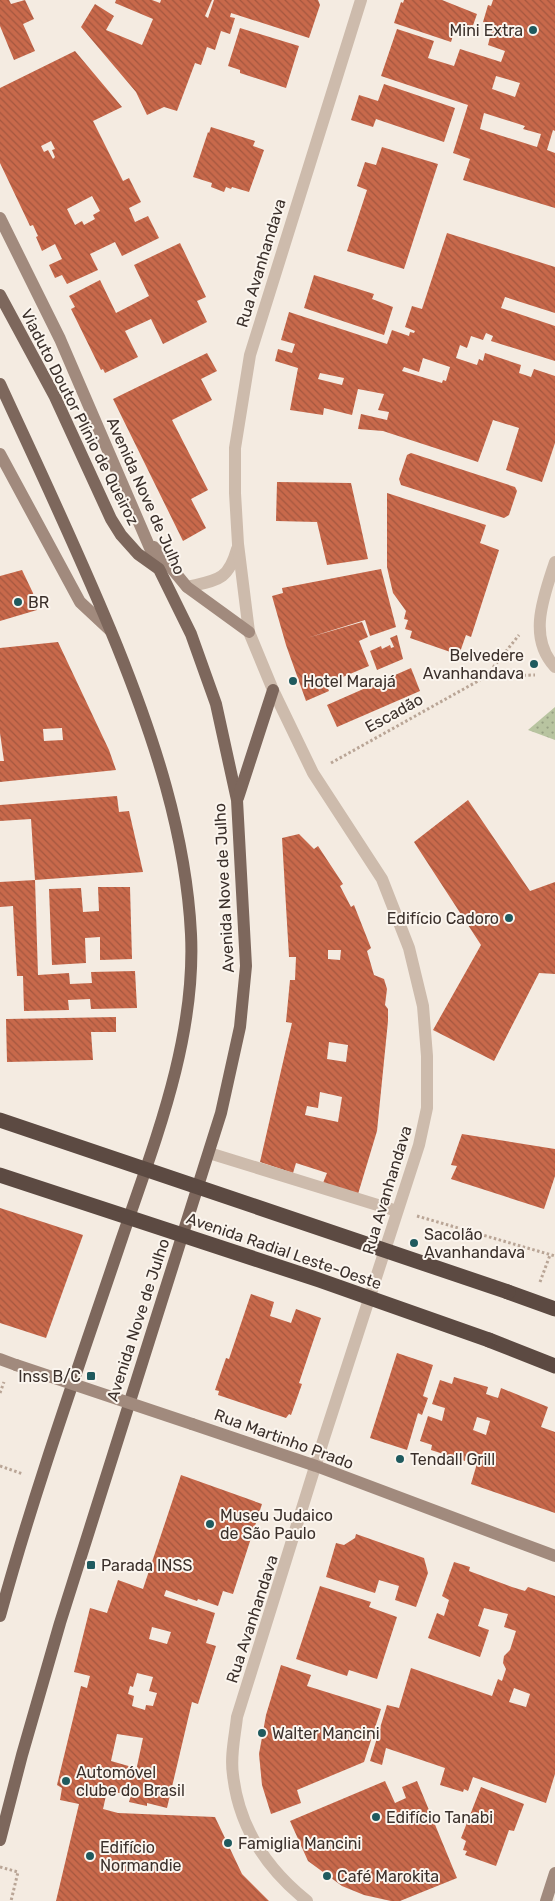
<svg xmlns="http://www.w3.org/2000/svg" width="555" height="1901" font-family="Rubik,sans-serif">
<defs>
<pattern id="park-dots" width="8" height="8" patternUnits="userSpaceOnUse" patternTransform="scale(1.25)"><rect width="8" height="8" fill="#b8c4a0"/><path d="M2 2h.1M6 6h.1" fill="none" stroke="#97a083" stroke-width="1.8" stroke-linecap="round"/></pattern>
<pattern id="building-back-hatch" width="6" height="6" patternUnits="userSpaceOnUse" patternTransform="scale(1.25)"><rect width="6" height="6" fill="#c8694b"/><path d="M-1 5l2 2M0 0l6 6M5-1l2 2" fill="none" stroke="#a4573f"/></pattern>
</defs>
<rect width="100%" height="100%" fill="#f4ebe1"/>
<!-- park -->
<polygon fill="url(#park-dots)" points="555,707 555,740 528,730"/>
<!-- building -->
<g fill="url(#building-back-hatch)" fill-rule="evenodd">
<polygon points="0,0 9,0 11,4 25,0 34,19 23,24 35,51 14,60 0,26"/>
<polygon points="116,0 152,0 160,3 161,0 212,0 205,16 208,18 214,0 318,0 320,5 309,38 231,13 230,17 235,18 230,34 221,31 215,50 207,47 201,65 195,63 177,111 164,107 147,115 136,92 81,27 95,4 114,16 106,30 142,45 153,19 115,3"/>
<polygon points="404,0 442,0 477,14 471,31 455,29 451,42 394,23 401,2 403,3"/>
<path d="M493 0H555V131L553 130 547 150 555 153V208L463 180 470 159 453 153 468 105 381 76 397 29 434 41 428 58 454 66 460 49 501 62 505 51 488 45 493 25 483 22 488 5 491 6ZM496 76 520 83 515 97 492 89ZM484 113 525 126 523 129 541 134 537 147 480 129Z"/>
<polygon points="240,28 299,46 286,88 240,73 240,70 228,66"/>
<path d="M75 51 122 107 93 121 123 181 129 178 141 202 129 208 135 222 148 216 159 238 122 256 115 242 90 254 98 270 67 284 62 275 55 278 49 265 62 259 55 244 42 251 36 237 38 236 33 225 30 226 0 163V88ZM51 141 55 149 52 150 55 157 53 159 48 150 44 152 41 146ZM92 196 100 211 93 215 95 219 84 225 82 221 75 225 67 209Z"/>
<polygon points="384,84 455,108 444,142 376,119 373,127 351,120 359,95 378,101"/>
<polygon points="211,127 255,141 253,146 264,150 249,192 232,187 231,189 226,187 224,192 211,187 212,183 193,177 208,132 209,133"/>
<polygon points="382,147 438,164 404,269 347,251 367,190 357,186 365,162 376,165"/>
<path d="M447 233 555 267V313L505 297 501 308 555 326V361L491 341 493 336 486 333 483 340 471 336 467 348 460 345 456 358 477 365 479 359 483 361 485 353 521 365 519 373 531 377 534 369 555 376V443L542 482 506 470 519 428 493 420 478 462 383 431 358 429 361 414 387 420 389 412 378 410 384 394 358 389 352 415 324 408 323 415 290 410 298 368 275 361 278 349 292 353 295 344 281 340 289 312 387 344 392 330 409 336 410 332 414 333 415 331 405 327 412 306 422 309ZM423 358 450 367 446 381 443 380 442 383 402 371 404 367 419 372ZM320 373 344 378 342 385 318 379Z"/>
<polygon points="180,243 206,297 197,301 207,322 163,344 151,319 125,331 138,357 105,373 103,369 101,370 71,309 75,307 69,296 100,280 116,313 149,296 134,265"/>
<polygon points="314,275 374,294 372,299 393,307 384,335 304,308"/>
<polygon points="207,353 217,371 201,379 212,400 172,420 208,490 191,499 206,528 183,541 113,399"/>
<polygon points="411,453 515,487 517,491 509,515 504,518 401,485 399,479 407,455"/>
<polygon points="277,482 351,483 368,559 327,565 317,522 276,521"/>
<polygon points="387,493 486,525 480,543 499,550 471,637 466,635 459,655 410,638 412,631 405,629 408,620 404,619 406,611 393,593 387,567"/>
<polygon points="381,569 396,627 370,636 365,620 307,638 362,622 368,637 359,641 369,666 326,684 329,691 306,701 286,645 272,596 283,593 282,588"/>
<polygon points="22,570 33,593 37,610 0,621 0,576"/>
<polygon points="397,635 403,659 377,670 370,651 381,646 382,649 390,645 391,648 394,647 390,638"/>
<path d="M58 642 109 750 116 770 0 782V761H4L0 733V648ZM62 728 63 740 44 741 43 729Z"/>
<polygon points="411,668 420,691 337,727 327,705"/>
<polygon points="117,796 119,812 129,811 143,872 35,880 38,975 69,973 70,984 92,983 91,972 135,971 137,1008 91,1009 90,999 68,1000 69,1010 24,1011 23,976 17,976 13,906 0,907 0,882 35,880 31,819 0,821 0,805"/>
<polygon points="468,800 530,891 555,882 555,974 539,973 494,1061 433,1030 481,945 414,842"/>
<path d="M299 834 314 849 318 846 343 884 340 886 351 907 354 905 371 948 367 951 374 975 384 979 387 989 385 1005 388 1009V1021L377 1131 358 1194 323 1183 327 1173 296 1163 293 1173 260 1162 292 1023 286 1022 290 980H295L296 957H289L282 838ZM328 950H341L340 960 328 959ZM329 1042 348 1045 346 1062 327 1059ZM320 1092 342 1097 338 1122 305 1115 307 1106 318 1108Z"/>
<polygon points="98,887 130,887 132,959 100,960 100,937 85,938 86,963 52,965 49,889 81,888 83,912 99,911"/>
<polygon points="116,1017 116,1032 91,1032 93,1060 7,1062 6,1019"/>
<polygon points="462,1134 555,1149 555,1176 544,1209 451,1179 457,1166 451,1165"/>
<polygon points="0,1208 83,1235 46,1338 0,1323"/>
<polygon points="251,1294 274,1302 270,1316 291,1323 296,1309 321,1318 299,1383 302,1384 291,1415 289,1414 286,1418 218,1395 219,1391 215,1390 226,1358 229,1359"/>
<polygon points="397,1353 433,1365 423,1396 428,1398 422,1415 418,1413 407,1450 370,1438"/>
<path d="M454 1377 488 1387 486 1394 498 1398 501 1388 548 1407 541 1427 555 1432V1513L471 1484 478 1460 466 1456 465 1461 431 1450 432 1445 420 1441 428 1416 442 1421 445 1408 432 1404 440 1380 452 1384ZM477 1417 490 1421 486 1435 473 1430Z"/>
<path d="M181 1475 262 1504 233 1594 223 1591 218 1606 198 1599 197 1601 166 1590 164 1596 215 1613 206 1643 216 1646 198 1704 192 1702 167 1808 147 1803V1806L129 1802 131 1795 107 1791 103 1809 118 1813 215 1817 242 1874 269 1901H56L79 1804 60 1800 62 1788 57 1785 81 1686 87 1688 90 1676 74 1672 90 1608 107 1613 118 1580 143 1589ZM152 1627 171 1632 167 1644 149 1639ZM137 1673 153 1677 149 1691 157 1693 153 1706 146 1705 145 1710 132 1706 134 1696 128 1694 130 1686 133 1687ZM117 1734 143 1738 136 1771 132 1770V1767L111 1761Z"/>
<polygon points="356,1534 424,1558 428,1573 416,1607 395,1600 399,1586 379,1580 375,1593 326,1577 336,1543 344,1545 355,1538"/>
<path d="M454 1562 470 1567 469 1571 512 1587 525 1591 528 1587 555 1596V1774L546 1803 473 1777 468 1791 464 1789 463 1792 440 1785 445 1768 386 1748 382 1765 370 1761 387 1705 399 1708 411 1668 492 1696 498 1679 502 1681 506 1669 503 1663 504 1656 510 1650 516 1631 504 1627 508 1614 484 1608 478 1626 489 1630 480 1657 428 1638 437 1613 444 1616 449 1600 442 1596ZM514 1688 530 1694 526 1707 509 1702Z"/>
<polygon points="320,1586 371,1602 369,1607 397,1617 377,1679 349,1670 347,1676 296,1659"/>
<polygon points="281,1665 311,1675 307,1686 381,1709 364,1762 297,1790 301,1803 271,1814 262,1785 259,1754 266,1715"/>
<polygon points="385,1781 395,1803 406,1798 402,1787 417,1781 457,1878 400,1901 391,1901 364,1895 342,1886 308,1861 290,1821"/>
<polygon points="481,1787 524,1804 514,1831 509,1830 496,1866 465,1855 467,1851 463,1850 466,1841 461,1838"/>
</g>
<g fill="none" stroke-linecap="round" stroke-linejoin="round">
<!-- path -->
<g stroke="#b9a596" stroke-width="3" stroke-dasharray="2.5 2.5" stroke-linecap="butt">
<polyline points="487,675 519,635"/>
<polyline points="331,763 487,676 535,675"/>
<polyline points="417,1216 555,1256"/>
<polyline points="540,1282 550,1255"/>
<polyline points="0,1393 4,1382"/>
<polyline points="0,1466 23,1474"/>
<polyline points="0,1867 18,1872 11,1901"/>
</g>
<!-- lane -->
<polyline stroke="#cdbbac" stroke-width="12" points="209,1153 397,1211"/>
<!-- street -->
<g stroke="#cdbbac" stroke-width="12">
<path d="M555 562C544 596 527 637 555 667"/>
<path d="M187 587C217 580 228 581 237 549"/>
<path d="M307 1901C267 1869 239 1828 233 1775 230 1756 235 1736 237 1717L324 1438 419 1145 427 1108V1056L423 1006 409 948 382 879 313 773 273 690 249 632 238 544 235 493V448L250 355 361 0"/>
</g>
<!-- secondary -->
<g stroke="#a18a7d" stroke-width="12">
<polyline points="0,218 60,339 159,569"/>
<polyline points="0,454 80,602 110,630"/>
<polyline points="154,547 187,587 249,632"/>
<polyline points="0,1359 16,1365"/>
<polyline points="192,1424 316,1466 555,1556"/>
<polyline points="546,1901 555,1873"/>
</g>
<!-- primary -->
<g stroke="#7d675c" stroke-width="12">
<polyline points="0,295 55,397 111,519 121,535 138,554 159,569 191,634 216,704 237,800 246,966 240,1027 221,1113 60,1623 22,1755 0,1840"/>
<path d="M0 384C40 471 81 557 117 646 154 738 186 834 191 934 196 1039 155 1141 122 1238 80 1363 35 1488 0 1616"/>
<polyline points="238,798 273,690"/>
</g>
<!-- highway -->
<g stroke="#5c4a42" stroke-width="15">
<polyline points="508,1292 555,1309"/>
<polyline points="489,1340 555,1366"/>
</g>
<!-- secondary-bridge -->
<polyline stroke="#a18a7d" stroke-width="12" points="16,1365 192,1424"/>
<!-- highway-bridge -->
<g stroke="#5c4a42" stroke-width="15">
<polyline points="0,1120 508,1292"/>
<polyline points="0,1175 319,1280 489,1340"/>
</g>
</g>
<!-- markers -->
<g fill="#1f5a5e" stroke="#fbf5ee" stroke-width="2">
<circle cx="533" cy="30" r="5"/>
<circle cx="18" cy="602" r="5"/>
<circle cx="534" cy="664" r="5"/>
<circle cx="293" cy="681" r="5"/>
<circle cx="509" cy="918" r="5"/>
<circle cx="414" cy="1243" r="5"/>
<rect x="86" y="1371" width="10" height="10" rx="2.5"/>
<circle cx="400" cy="1459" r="5"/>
<circle cx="210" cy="1524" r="5"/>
<rect x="86" y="1560" width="10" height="10" rx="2.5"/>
<circle cx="262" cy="1733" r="5"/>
<circle cx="66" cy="1781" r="5"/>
<circle cx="376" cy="1817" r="5"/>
<circle cx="228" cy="1843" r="5"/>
<circle cx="90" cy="1856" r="5"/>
<circle cx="327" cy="1876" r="5"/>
</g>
<g text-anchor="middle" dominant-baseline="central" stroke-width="4" stroke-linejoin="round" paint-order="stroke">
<!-- poi labels -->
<g font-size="16" fill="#3b302b" stroke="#fbf5ee" text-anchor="start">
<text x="523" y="30" text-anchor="end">Mini Extra</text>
<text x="28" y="602">BR</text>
<text x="524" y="655" text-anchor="end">Belvedere<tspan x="524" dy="18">Avanhandava</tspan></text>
<text x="303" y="681">Hotel Marajá</text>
<text x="499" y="918" text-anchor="end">Edifício Cadoro</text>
<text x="424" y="1234">Sacolão<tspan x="424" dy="18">Avanhandava</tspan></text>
<text x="81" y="1376" text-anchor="end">Inss B/C</text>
<text x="410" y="1459">Tendall Grill</text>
<text x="220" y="1515">Museu Judaico<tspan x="220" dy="18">de São Paulo</tspan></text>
<text x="101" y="1565">Parada INSS</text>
<text x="272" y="1733">Walter Mancini</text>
<text x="76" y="1772">Automóvel<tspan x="76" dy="18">clube do Brasil</tspan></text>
<text x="386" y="1817">Edifício Tanabi</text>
<text x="238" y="1843">Famiglia Mancini</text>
<text x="100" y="1847">Edifício<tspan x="100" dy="18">Normandie</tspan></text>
<text x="337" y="1876">Café Marokita</text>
</g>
<!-- street labels -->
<g font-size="16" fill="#3b302b" stroke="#fbf5ee">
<text transform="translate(261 263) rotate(-73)">Rua Avanhandava</text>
<text transform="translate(80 417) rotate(63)">Viaduto Doutor Plínio de Queiroz</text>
<text transform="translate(146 496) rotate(66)">Avenida Nove de Julho</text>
<text transform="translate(394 713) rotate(-29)">Escadão</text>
<text transform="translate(224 888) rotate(-93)">Avenida Nove de Julho</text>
<text transform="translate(387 1190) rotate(-73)">Rua Avanhandava</text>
<text transform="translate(284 1251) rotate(19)">Avenida Radial Leste-Oeste</text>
<text transform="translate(138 1320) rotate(-72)">Avenida Nove de Julho</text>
<text transform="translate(284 1439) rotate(20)">Rua Martinho Prado</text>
<text transform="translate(252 1619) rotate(-72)">Rua Avanhandava</text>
</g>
</g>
</svg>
